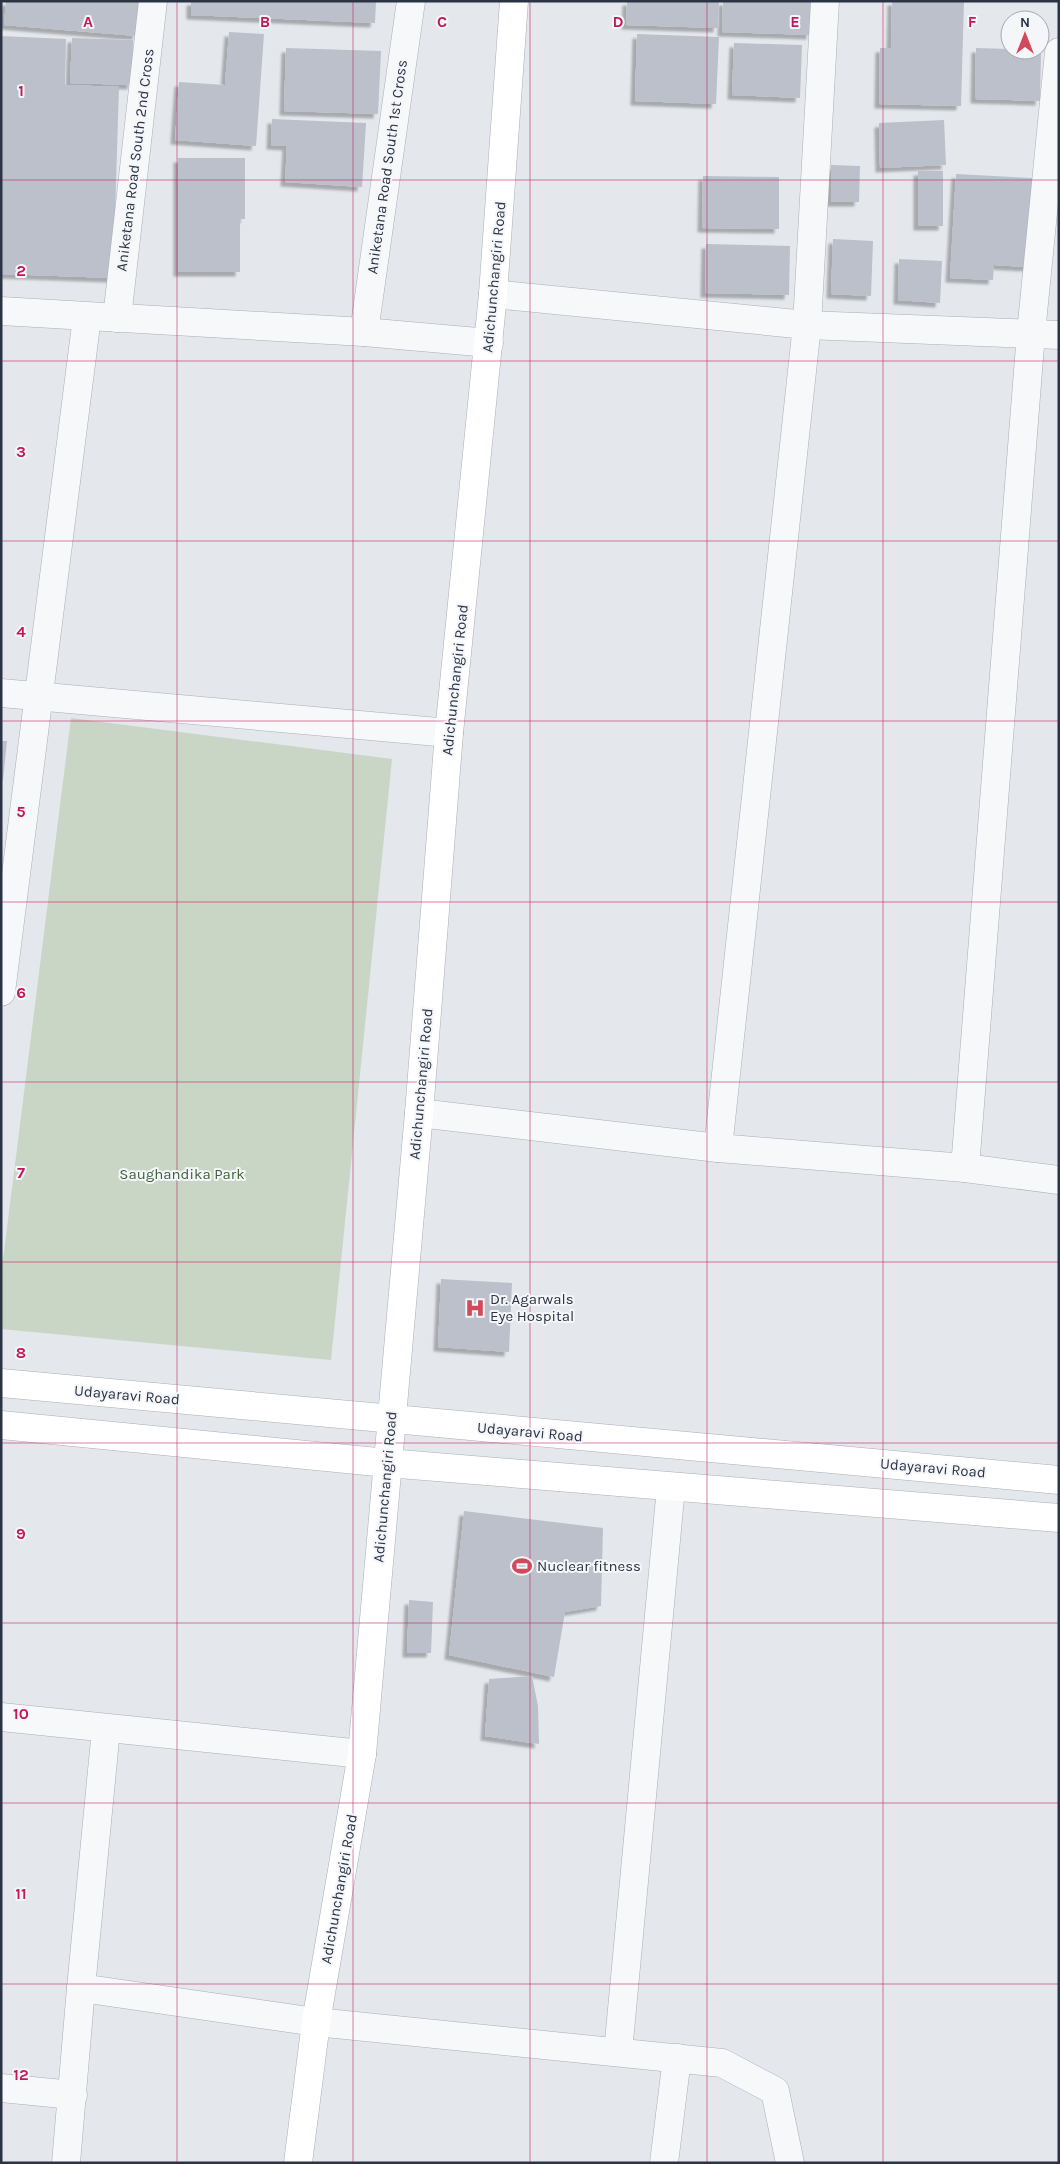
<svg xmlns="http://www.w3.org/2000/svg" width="1060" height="2164" font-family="Karla,sans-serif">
<defs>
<filter id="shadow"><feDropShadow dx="-4.5" dy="4.5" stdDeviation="1" flood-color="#0004"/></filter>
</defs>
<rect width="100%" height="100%" fill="#e4e7ec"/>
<!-- green -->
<polygon fill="#c9d6c5" points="71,718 392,759 331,1360 1,1329 1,1276"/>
<!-- building -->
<g fill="#bbc0ca" filter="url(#shadow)">
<polygon points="6,1 140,1 137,36 4,25"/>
<polygon points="191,1 376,1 375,23 191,15"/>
<polygon points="627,1 719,1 718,28 626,25"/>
<polygon points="723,1 812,1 811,35 722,32"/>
<polygon points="892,1 964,1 961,106 879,104 880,48 891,48"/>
<polygon points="229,32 264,34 256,146 175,140 179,82 225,85"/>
<polygon points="637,34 719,37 716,104 635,101"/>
<polygon points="1,36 66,39 65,85 119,87 113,278 1,274"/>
<polygon points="72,38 133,40 132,85 70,83"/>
<polygon points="734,43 802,45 800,98 732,95"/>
<polygon points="286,48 381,51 378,114 284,111"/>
<polygon points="976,48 1041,50 1040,101 975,99"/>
<polygon points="272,119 366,123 362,187 285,182 287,146 271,145"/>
<polygon points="944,120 946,165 880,168 879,123"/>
<polygon points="178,158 245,158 245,219 240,219 240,272 178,272"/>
<polygon points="831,165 860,166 859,202 831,202"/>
<rect x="918" y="171" width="25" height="55"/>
<polygon points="956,174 1051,179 1046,268 994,265 993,280 950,278"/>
<polygon points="703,176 779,177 779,229 702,228"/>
<polygon points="833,239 873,241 871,296 831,294"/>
<polygon points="706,244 790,246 789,295 705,293"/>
<polygon points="899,259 942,261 940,303 898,300"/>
<polygon points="1,741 7,741 3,780 1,780"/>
<polygon points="441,1279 512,1283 509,1352 438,1347"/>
<polygon points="464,1511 603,1528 601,1606 565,1612 554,1677 449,1655"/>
<polygon points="409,1600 433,1602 431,1653 407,1653"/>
<polygon points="532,1676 538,1706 539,1744 485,1736 489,1679"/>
</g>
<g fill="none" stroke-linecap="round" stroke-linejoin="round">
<defs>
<g id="street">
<polyline points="493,294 807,325 1059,335"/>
<polyline points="1,311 364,332 489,343"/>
<polyline points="117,318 153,1"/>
<polyline points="364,332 411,1"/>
<polyline points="1,693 449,733"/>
<polyline points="1,992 87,317"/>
<polyline points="419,1113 718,1148 965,1168 1059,1180"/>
<polyline points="718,1148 807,325 825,1"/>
<polyline points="965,1168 1031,333 1059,52"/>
<polyline points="1,1717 362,1754"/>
<polyline points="81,1988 106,1729"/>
<polyline points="618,2052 671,1487"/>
<polyline points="1,2088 73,2095"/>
<polyline points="66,2163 81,1988 316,2022 722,2063 775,2091 790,2163"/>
<polyline points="664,2163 677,2058"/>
</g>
<g id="secondary">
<polyline points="1,1383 1059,1480"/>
<polyline points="1,1425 387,1463 1059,1518"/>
<polyline points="298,2163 316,2022 362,1754 419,1113 449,733 493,294 514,1"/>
</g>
</defs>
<!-- street casing -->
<use href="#street" stroke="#a9aeb7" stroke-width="29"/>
<!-- secondary casing -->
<use href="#secondary" stroke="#a9aeb7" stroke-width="29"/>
<!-- street -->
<use href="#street" stroke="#f7f8fa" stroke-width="28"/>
<!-- secondary -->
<use href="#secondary" stroke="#fff" stroke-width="28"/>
</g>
<!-- grid -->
<path fill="none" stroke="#c2185b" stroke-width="1" stroke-opacity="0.55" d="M177 1V2163M353 1V2163M530 1V2163M707 1V2163M883 1V2163M1 180H1059M1 361H1059M1 541H1059M1 721H1059M1 902H1059M1 1082H1059M1 1262H1059M1 1443H1059M1 1623H1059M1 1803H1059M1 1984H1059"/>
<!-- icons -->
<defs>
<symbol id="hospital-bare" viewBox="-9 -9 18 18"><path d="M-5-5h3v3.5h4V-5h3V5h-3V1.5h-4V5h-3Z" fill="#d1495b" stroke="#f4f6f9" stroke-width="2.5" paint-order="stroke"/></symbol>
<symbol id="stadium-bare" viewBox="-9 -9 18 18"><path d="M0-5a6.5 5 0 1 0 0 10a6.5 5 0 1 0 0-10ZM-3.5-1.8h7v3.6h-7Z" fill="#d1495b" stroke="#f4f6f9" stroke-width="2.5" paint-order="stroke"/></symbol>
</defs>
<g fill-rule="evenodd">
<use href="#hospital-bare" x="461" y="1294" width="28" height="28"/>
<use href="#stadium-bare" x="508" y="1552" width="28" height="28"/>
</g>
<g text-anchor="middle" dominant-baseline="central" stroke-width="4" stroke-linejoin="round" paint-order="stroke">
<!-- street labels -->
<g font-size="15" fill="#2b3445" stroke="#f4f6f9">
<text transform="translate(135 160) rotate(-83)">Aniketana Road South 2nd Cross</text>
<text transform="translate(387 167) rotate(-82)">Aniketana Road South 1st Cross</text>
<text transform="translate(494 277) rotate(-85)">Adichunchangiri Road</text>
<text transform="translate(455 680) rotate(-84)">Adichunchangiri Road</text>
<text transform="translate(421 1084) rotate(-85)">Adichunchangiri Road</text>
<text transform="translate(127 1395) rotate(5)">Udayaravi Road</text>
<text transform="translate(530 1432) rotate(5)">Udayaravi Road</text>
<text transform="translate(933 1468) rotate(5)">Udayaravi Road</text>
<text transform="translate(385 1487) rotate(-85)">Adichunchangiri Road</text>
<text transform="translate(339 1889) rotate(-80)">Adichunchangiri Road</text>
</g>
<!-- park labels -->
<g font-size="15" fill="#3f6138" stroke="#f4f6f9">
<text x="182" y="1174">Saughandika Park</text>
</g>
<!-- poi labels -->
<g font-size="15" fill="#2b3445" stroke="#f4f6f9" text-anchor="start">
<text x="490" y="1299">Dr. Agarwals<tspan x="490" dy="17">Eye Hospital</tspan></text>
<text x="537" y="1566">Nuclear fitness</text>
</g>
</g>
<g font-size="16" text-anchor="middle" font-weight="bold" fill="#c2185b" stroke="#f4f6f9" stroke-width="4" stroke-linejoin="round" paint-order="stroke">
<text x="88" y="27">A</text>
<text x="265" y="27">B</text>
<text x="442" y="27">C</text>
<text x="618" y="27">D</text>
<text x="795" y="27">E</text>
<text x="972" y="27">F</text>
<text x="21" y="96">1</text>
<text x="21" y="276">2</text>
<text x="21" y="457">3</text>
<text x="21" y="637">4</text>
<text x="21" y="817">5</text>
<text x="21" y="998">6</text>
<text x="21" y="1178">7</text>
<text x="21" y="1358">8</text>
<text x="21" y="1539">9</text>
<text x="21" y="1719">10</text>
<text x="21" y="1899">11</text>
<text x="21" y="2080">12</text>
</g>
<!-- border -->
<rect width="1060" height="2164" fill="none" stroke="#2b3445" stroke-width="5"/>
<!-- north arrow -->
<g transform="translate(1025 35)"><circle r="24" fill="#f4f6f9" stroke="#a4a8b1"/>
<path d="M0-4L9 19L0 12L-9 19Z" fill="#d1495b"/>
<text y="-8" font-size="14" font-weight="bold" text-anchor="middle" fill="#2b3445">N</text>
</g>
</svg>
